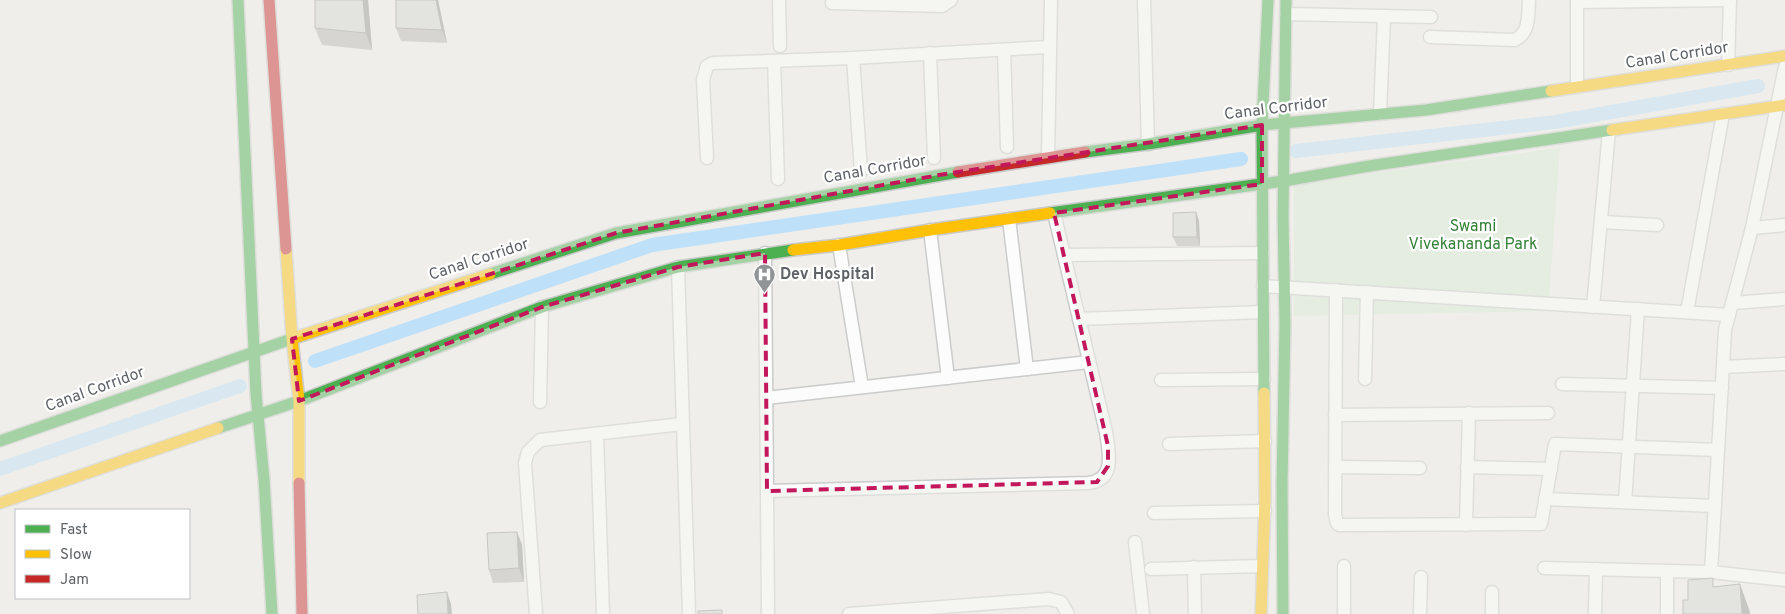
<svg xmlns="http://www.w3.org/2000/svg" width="1785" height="614" font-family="Overpass,sans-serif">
<rect width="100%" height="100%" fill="#efeeea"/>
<!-- green -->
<polygon fill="#d8ebd6" points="1560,148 1548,311 1294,316 1294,184"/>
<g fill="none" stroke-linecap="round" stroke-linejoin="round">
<!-- canal -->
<g stroke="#bfe0f9" stroke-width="14">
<polyline points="1296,151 1555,122 1758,86"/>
<polyline points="315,361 652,245 1241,159"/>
<polyline points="0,469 240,386"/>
</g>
<defs>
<g id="street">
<polyline points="779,0 780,46"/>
<polyline points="1144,0 1148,144"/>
<polyline points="1577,2 1730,0"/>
<polyline points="832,3 942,6 951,0"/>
<polyline points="1286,14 1431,17"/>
<path d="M1430 37 1515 40C1530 32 1528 16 1529 0"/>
<polyline points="1004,50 1007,147"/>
<polyline points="930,53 934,158"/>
<polyline points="853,58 861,171"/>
<polyline points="774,61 778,179"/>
<polyline points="1728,65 1730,0"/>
<polyline points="1785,67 1752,228 1725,330 1711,572 1785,580"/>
<polyline points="1577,87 1577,0"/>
<polyline points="1380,114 1384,16"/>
<polyline points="1048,157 1051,0"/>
<polyline points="707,158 703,80 707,66 713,63 853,58 1049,47"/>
<polyline points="1009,219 1027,369"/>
<polyline points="1601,222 1657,225"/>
<polyline points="1752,228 1785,225"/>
<polyline points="930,230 948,378"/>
<polyline points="839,245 862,387"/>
<polyline points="765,253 768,614"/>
<polyline points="1064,255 1263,253"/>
<polyline points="678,267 689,614"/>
<polyline points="1263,286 1729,315"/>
<polyline points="1336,290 1335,515 1337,523 1339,525 1541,524 1555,444 1718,450"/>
<polyline points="1733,303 1785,299"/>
<polyline points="1593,307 1609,131"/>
<polyline points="1687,312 1723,114"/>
<polyline points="1079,319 1263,312"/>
<polyline points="1723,367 1785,364"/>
<polyline points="1365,379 1367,292"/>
<polyline points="1161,380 1264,379"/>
<polyline points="1562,384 1722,388"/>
<polyline points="766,398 1089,362"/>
<polyline points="540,402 542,307"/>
<polyline points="1335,415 1548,413"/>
<polyline points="597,434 603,614"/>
<polyline points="1169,444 1265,441"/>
<polyline points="1335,467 1420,468"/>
<polyline points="1467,467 1551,469"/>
<path d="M767 491 1088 483C1116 480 1109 453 1106 432L1054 213"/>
<polyline points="1545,499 1715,506"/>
<polyline points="1625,502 1638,309"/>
<polyline points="1154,513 1265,511"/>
<polyline points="1466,525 1469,413"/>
<polyline points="1135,542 1143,614"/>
<polyline points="1194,567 1195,614"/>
<polyline points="1544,568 1711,572"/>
<polyline points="1151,569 1262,566"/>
<polyline points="536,614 525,463 528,452 540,440 682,424"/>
<polyline points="849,614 1049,599 1061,602 1068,614"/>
<polyline points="1344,614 1344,566"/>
<polyline points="1420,614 1421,577"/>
<polyline points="1492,614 1492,592"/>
<polyline points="1595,614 1596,569"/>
<polyline points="1667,614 1667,571"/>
</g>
<g id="fast">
<polyline points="238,0 256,394 264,479 272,614"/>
<polyline points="1085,152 1148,144 1262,125 1426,110 1551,91"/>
<polyline points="1050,213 1284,181 1369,166 1612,130"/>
<polyline points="490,274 616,233 958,172"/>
<polyline points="1264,393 1262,125 1268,0"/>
<polyline points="218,428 299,401 542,307 678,267 793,250"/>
<polyline points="0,441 297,337"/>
<polyline points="1283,614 1282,484 1285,324 1283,216 1286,0"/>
</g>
<g id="slow">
<polyline points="1551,91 1785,56"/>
<polyline points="1612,130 1785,105"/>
<polyline points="286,249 292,339 299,401 299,483"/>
<polyline points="793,250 839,245 930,230 1050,213"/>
<polyline points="297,337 490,274"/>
<polyline points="0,503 218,428"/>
<polyline points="1261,614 1265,499 1264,393"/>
</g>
<g id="jam">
<polyline points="269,0 286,249"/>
<polyline points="958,172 1085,152"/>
<polyline points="299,483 302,614"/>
</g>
</defs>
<!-- street casing -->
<use href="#street" stroke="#cbcccc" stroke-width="15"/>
<!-- fast casing -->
<use href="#fast" stroke="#cacacb" stroke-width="14"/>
<!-- slow casing -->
<use href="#slow" stroke="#cacacb" stroke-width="14"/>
<!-- jam casing -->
<use href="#jam" stroke="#cacacb" stroke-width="14"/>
<!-- street -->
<use href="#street" stroke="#fdfcfc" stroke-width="12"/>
<!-- fast -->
<use href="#fast" stroke="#4caf50" stroke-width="11"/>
<!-- slow -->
<use href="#slow" stroke="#ffc107" stroke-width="11"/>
<!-- jam -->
<use href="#jam" stroke="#c62828" stroke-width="11"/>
</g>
<!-- wall -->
<g fill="#b8b7b5">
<polygon points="315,0 368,0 372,50 322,45 315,28"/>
<polygon points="396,0 438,0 447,43 401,41 396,28"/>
<polygon points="1196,212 1199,221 1200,246 1177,246 1173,237"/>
<polygon points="517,532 522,545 524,582 493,583 489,570"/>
</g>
<!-- shaded-wall -->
<g fill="#969594">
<polygon points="363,0 368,0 372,50 366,33"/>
<polygon points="436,0 438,0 447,43 442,30"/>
<polygon points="1196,212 1199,221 1200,246 1197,237"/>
<polygon points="517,532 522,545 524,582 519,568"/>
<polygon points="1740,584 1750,612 1750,614 1742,614"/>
<polygon points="447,592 451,604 452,614 448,614"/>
</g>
<!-- building -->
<g fill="#d6d5d3" stroke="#969594">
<polygon points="315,0 363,0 366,33 315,28"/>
<polygon points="396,0 436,0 442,30 396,28"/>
<polygon points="1196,212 1197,237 1173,237 1173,213"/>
<polygon points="517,532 519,568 489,570 487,533"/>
<polygon points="1713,578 1713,587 1740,584 1742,614 1683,614 1683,600 1688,600 1688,580"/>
<polygon points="447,592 448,614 418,614 417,595"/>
<polygon points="722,610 722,614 698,614 698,611"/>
</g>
<!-- marked area -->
<path d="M0 0H1785V614H0ZM1262 125V184L1054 213 1108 446V466L1097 482 767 491 765 253 678 267 542 307 299 401 292 339 616 233 939 175Z" fill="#efeeea" fill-opacity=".55" fill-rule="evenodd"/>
<path fill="none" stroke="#c2185b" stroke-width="4" stroke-dasharray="10 6" stroke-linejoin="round" d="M1262 125V184L1054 213 1108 446V466L1097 482 767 491 765 253 678 267 542 307 299 401 292 339 616 233 939 175Z"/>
<!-- icons -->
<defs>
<symbol id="hospital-pin" viewBox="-11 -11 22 30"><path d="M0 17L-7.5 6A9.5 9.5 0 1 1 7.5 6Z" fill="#919496" stroke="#fff"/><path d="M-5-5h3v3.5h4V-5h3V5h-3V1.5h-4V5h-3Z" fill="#fff"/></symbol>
</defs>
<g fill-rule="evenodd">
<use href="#hospital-pin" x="752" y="262" width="25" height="34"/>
</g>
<g text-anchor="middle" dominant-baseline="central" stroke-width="4.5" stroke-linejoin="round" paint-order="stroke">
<!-- street labels -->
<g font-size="16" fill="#5f6368" stroke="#fff">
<text transform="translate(1677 56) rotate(-9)">Canal Corridor</text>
<text transform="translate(1276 109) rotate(-7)">Canal Corridor</text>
<text transform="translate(875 170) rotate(-10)">Canal Corridor</text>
<text transform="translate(479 260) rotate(-18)">Canal Corridor</text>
<text transform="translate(95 390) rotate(-20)">Canal Corridor</text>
</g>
<!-- park labels -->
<g font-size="16" fill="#348238" stroke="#fff">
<text x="1473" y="227">Swami<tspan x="1473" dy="18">Vivekananda Park</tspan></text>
</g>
<!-- poi labels -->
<g font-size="16" font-weight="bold" fill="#5f6368" stroke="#fff" text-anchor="start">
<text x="780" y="275">Dev Hospital</text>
</g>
</g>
<!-- legend -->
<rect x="15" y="509" width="175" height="90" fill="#ffffff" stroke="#bfc1c3"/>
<rect x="25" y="525" width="25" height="8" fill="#4caf50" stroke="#bfc1c3"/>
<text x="60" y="534" font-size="15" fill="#5f6368">Fast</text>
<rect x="25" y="550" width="25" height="8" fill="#ffc107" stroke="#bfc1c3"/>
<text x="60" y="559" font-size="15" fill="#5f6368">Slow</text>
<rect x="25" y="575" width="25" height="8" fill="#c62828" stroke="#bfc1c3"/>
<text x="60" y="584" font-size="15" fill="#5f6368">Jam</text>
</svg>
